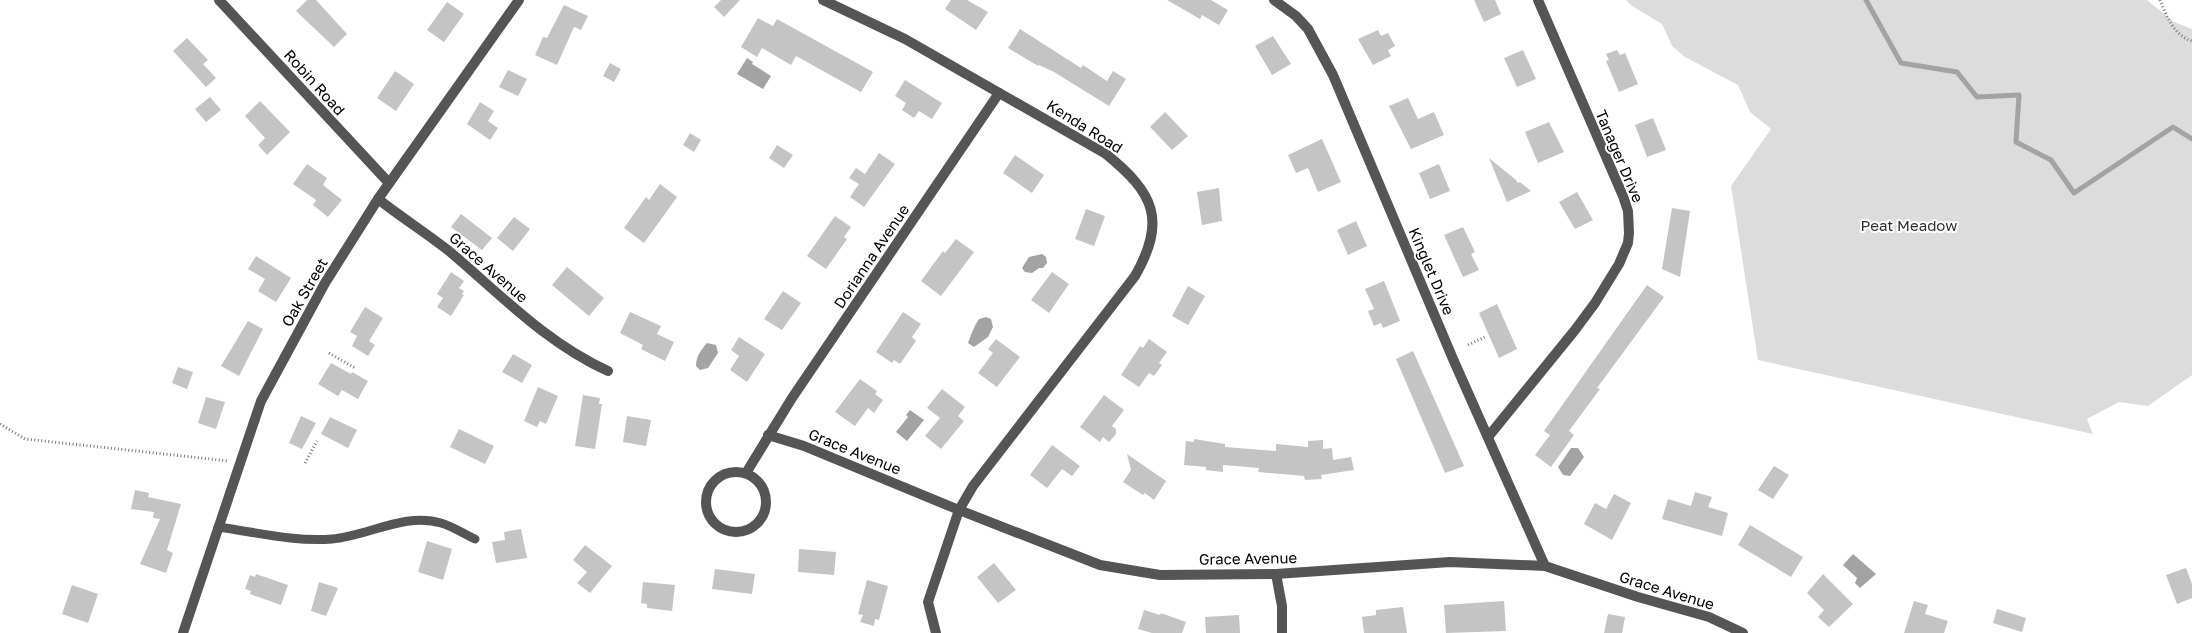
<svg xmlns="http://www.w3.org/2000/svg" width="2192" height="633" font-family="'Golos Text',sans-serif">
<rect width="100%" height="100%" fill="#fff"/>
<!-- green -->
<polygon fill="#dcdcdc" points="1626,0 2147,0 2174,22 2192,29 2192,375 2148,406 2119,402 2087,419 2093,434 1758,360 1731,186 1771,129 1750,112 1738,85 1685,57 1672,46 1662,24 1632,6"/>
<!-- water -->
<g fill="#a3a3a3">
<polygon points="747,58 753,62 752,64 771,76 763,89 737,74"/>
<polygon points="1042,254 1046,257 1047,263 1043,268 1039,268 1032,273 1025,272 1022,268 1029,257"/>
<path d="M986 317 991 319 993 327 988 337 974 347 968 343C971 335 974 326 979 319Z"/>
<path d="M707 343 716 345 718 353 708 368 700 370 696 366C696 356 701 350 707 343Z"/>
<polygon points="910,410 924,420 907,441 896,432 908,417 906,415"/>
<polygon points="1571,448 1578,448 1584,457 1570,476 1563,475 1558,467"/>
<polygon points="1853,554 1876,574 1860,588 1855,583 1857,578 1843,565"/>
</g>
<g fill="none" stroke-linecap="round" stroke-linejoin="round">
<!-- stream -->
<polyline stroke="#a3a3a3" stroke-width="5" points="1866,0 1901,63 1957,72 1977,97 2019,95 2016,142 2051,160 2074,193 2173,127 2192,139"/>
</g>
<!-- building -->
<g fill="#c4c4c4">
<polygon points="307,0 316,0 347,34 334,47 296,11"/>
<polygon points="721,0 740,0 724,17 714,7"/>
<polygon points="951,0 967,0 988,12 976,30 945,9"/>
<polygon points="1167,0 1211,0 1228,10 1219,25 1202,15 1200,19"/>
<polygon points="1474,0 1495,0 1501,14 1484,22"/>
<polygon points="447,2 464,14 444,42 427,30"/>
<polygon points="564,5 588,16 581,30 574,27 557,65 535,55 543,37 547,38"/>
<polygon points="758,18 773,26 777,19 873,72 861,92 796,56 791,65 762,48 757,57 741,47"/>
<polygon points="1020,29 1081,68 1083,65 1107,81 1113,71 1126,79 1109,106 1054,72 1039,65 1038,66 1008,48"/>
<polygon points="1378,30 1381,36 1388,33 1395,46 1388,50 1391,56 1373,65 1358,39"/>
<polygon points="1273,36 1291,64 1272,75 1255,46"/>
<polygon points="187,38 208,60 203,64 216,78 206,87 173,51"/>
<polygon points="1523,50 1536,79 1517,87 1504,58"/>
<polygon points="1617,50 1620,55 1625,53 1638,84 1619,92 1606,61 1609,60 1606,54"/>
<polygon points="610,63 621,69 614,82 603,76"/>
<polygon points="508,70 527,79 518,96 499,87"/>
<polygon points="395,71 414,84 396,111 377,98"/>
<polygon points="905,80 942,103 932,119 919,111 914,118 902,110 906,103 895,96"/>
<polygon points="210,97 221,110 206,122 195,109"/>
<polygon points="1408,98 1418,119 1434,112 1444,135 1411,149 1389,106"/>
<polygon points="260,101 290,132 267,155 258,145 265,138 245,116"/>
<polygon points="480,102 494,111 488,121 498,128 490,140 467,124"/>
<polygon points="1165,112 1188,136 1172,150 1150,127"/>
<polygon points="1653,118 1666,150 1647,157 1635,125"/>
<polygon points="1549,122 1564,152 1538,163 1525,132"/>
<polygon points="690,133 701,140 694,152 683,145"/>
<polygon points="1322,139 1341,182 1318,192 1308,168 1296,173 1288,155"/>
<polygon points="777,145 793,155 784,168 769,158"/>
<polygon points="879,153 895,164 864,207 850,197 859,184 849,178 856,168 865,174"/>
<polygon points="1015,155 1044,175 1032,193 1003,173"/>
<polygon points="1489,158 1516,180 1518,183 1520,182 1531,191 1507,202"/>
<polygon points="307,164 327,178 323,185 342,200 328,217 313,205 316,200 293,184"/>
<polygon points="1439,164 1450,191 1430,199 1419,173"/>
<polygon points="660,184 677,197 644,243 624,228 646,197 649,200"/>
<polygon points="1219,188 1222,221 1202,225 1197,192"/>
<polygon points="1577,192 1593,220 1575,229 1559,202"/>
<polygon points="1672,208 1690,211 1680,277 1662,269"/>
<polygon points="1086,209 1105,216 1094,246 1075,239"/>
<polygon points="461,214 492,238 482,250 451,227"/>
<polygon points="835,216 851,227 844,237 847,239 826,269 807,256"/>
<polygon points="514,217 530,229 513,251 497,238"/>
<polygon points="1356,221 1367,246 1348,255 1337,230"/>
<polygon points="1463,227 1475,252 1471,254 1479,270 1463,277 1444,235"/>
<polygon points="956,239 974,252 941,296 921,281 943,251 945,253"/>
<polygon points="256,256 291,278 276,302 258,291 265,279 248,269"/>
<polygon points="567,267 604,298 589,316 552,285"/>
<polygon points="451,272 464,281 459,288 464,291 462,294 464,295 451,316 437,307 443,298 437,294"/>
<polygon points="1052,272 1069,284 1049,313 1031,300"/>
<polygon points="1384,281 1400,321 1383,328 1381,323 1374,326 1368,311 1374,309 1365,289"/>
<polygon points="1647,285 1664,297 1597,388 1600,389 1569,431 1574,435 1551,467 1535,455 1550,435 1544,431"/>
<polygon points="1188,286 1205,296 1188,325 1172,316"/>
<polygon points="783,291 801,303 782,330 764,319"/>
<polygon points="1497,304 1517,349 1499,358 1479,313"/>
<polygon points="365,307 383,318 369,341 375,345 368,356 352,346 357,336 350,332"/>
<polygon points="630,312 661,326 657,334 674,342 665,361 641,349 643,345 620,333"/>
<polygon points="903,312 921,324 912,337 916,341 900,364 894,360 892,363 876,352"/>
<polygon points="248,321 263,329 239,376 221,366"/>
<polygon points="739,337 765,354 747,382 730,370 739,356 731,350"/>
<polygon points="996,339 1020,357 997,387 978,373 993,353 988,349"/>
<polygon points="1149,339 1167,352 1159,363 1162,365 1154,376 1149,373 1139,387 1121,375 1140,346 1143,348"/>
<polygon points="1413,351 1464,466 1445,473 1396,359"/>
<polygon points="513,354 532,365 522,383 502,372"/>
<polygon points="331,363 351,374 352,372 368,381 358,399 342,390 338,396 318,384"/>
<polygon points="178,367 193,372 187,389 172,383"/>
<polygon points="860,379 877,391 875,394 883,400 874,413 868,408 855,426 835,412"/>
<polygon points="538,387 558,396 546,424 540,421 537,427 524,421"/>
<polygon points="942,389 965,407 958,416 964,421 941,449 925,436 940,418 927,408"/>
<polygon points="583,395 600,398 599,404 602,404 595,449 575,446"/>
<polygon points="1104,395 1124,410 1112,426 1116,429 1116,434 1109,442 1103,437 1100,442 1080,427"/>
<polygon points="206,397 225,402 216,429 198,423"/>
<polygon points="301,416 316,423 302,449 289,443"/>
<polygon points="627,416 651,420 646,446 623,442"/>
<polygon points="330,417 357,430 348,448 321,434"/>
<polygon points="459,429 494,446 485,464 450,447"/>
<polygon points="1194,439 1225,444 1225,447 1276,451 1276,444 1308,447 1308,441 1323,440 1323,449 1332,448 1333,460 1351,457 1354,470 1321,475 1322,479 1305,480 1304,476 1258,472 1259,468 1223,465 1223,472 1206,470 1206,467 1184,465 1186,441 1194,442"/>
<polygon points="1052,445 1080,466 1072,476 1062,469 1047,488 1030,475"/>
<polygon points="1127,454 1166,481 1154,500 1145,493 1143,495 1123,482 1131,470"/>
<polygon points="1774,466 1789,475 1773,499 1758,490"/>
<polygon points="135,490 149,493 148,497 181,504 167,550 173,553 166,573 140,564 160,519 153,518 154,512 131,509"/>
<polygon points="1695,492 1712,497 1708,507 1728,513 1722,536 1662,519 1668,499 1691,506"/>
<polygon points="1614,494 1631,503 1612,540 1584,524 1595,503 1606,509"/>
<polygon points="1750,525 1803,557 1791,577 1738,545"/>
<polygon points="521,529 527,558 496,563 492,542 505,540 504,532"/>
<polygon points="427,541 452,549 443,580 418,572"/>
<polygon points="585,545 612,566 590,593 577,583 587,572 573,560"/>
<polygon points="799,549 836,552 834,575 798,572"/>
<polygon points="994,563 1016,590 998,603 977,577"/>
<polygon points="2186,568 2192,584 2192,598 2177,604 2166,575"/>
<polygon points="715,569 755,574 752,594 712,589"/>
<polygon points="256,574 288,585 281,605 250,594 251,591 245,589 250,575 255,577"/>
<polygon points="1823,574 1853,604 1829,627 1818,617 1824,610 1807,593"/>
<polygon points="867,580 888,586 879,620 875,619 874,626 860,622 863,615 858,614"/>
<polygon points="319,582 338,588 326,616 311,611"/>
<polygon points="643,582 675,585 672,611 647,608 647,604 641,603"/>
<polygon points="72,585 98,594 88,623 62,614"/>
<polygon points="1504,601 1506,631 1446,633 1444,605"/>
<polygon points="1914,601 1928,605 1925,614 1948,621 1944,633 1904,633"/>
<polygon points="1403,607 1407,633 1364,633 1362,617 1376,615 1376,610"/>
<polygon points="1997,609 2026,618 2022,632 1993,623"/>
<polygon points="1144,610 1160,615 1161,613 1186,622 1182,633 1152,633 1138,629"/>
<polygon points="1608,614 1625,617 1622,633 1604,633"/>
<polygon points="1239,615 1240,633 1206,633 1205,617"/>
</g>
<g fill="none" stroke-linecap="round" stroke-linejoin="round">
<!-- path -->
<g stroke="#777" stroke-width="3" stroke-dasharray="1 2.5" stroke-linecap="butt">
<path d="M2160 0C2166 15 2174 36 2192 41"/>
<polyline points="1468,345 1487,336"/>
<polyline points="329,353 355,368"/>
<polyline points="0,424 25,439 229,461"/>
<polyline points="305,463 317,441"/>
</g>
<!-- service -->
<path stroke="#555" stroke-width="9" d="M218 527C255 532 294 542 332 539 368 536 405 512 441 523 452 526 464 534 475 539"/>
<!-- minor -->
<g stroke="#555" stroke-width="10">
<polyline points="219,0 389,183"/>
<path d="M823 0 905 39 1106 154C1154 193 1167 220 1135 276L973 486 959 510 928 602 936 633"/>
<polyline points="1274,0 1296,16 1308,29 1333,75 1453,359 1545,566"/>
<path d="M378 199C401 217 426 233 449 251 500 294 546 343 608 371"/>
<polyline points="768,435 804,446 959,510 1100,565 1160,575 1276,574 1450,562 1545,566 1638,597 1709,617 1743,633"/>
<polyline points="1488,437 1575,330 1595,303 1619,264 1628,243 1629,233 1628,211 1623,196 1538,0"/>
<circle cx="736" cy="502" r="30"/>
<polyline points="746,473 792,398 999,93"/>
<polyline points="1276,574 1282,606 1282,633"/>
</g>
<!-- tertiary -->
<polyline stroke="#555" stroke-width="10" points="183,633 261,401 325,283 378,199 519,0"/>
</g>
<g text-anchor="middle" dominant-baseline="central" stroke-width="4" stroke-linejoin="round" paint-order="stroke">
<!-- street labels -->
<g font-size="15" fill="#000" stroke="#fff">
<text transform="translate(315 82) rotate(48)">Robin Road</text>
<text transform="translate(1085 126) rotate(32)">Kenda Road</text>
<text transform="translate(1620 156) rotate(67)">Tanager Drive</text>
<text transform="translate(871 256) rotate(-56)">Dorianna Avenue</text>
<text transform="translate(489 267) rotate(41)">Grace Avenue</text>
<text transform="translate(1432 271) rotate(67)">Kinglet Drive</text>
<text transform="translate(304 292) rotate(-60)">Oak Street</text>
<text transform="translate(855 451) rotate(22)">Grace Avenue</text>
<text transform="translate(1248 558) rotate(-1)">Grace Avenue</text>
<text transform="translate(1667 590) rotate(17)">Grace Avenue</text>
</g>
<!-- park labels -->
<g font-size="15" fill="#333" stroke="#fff">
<text x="1909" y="225">Peat Meadow</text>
</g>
</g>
</svg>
